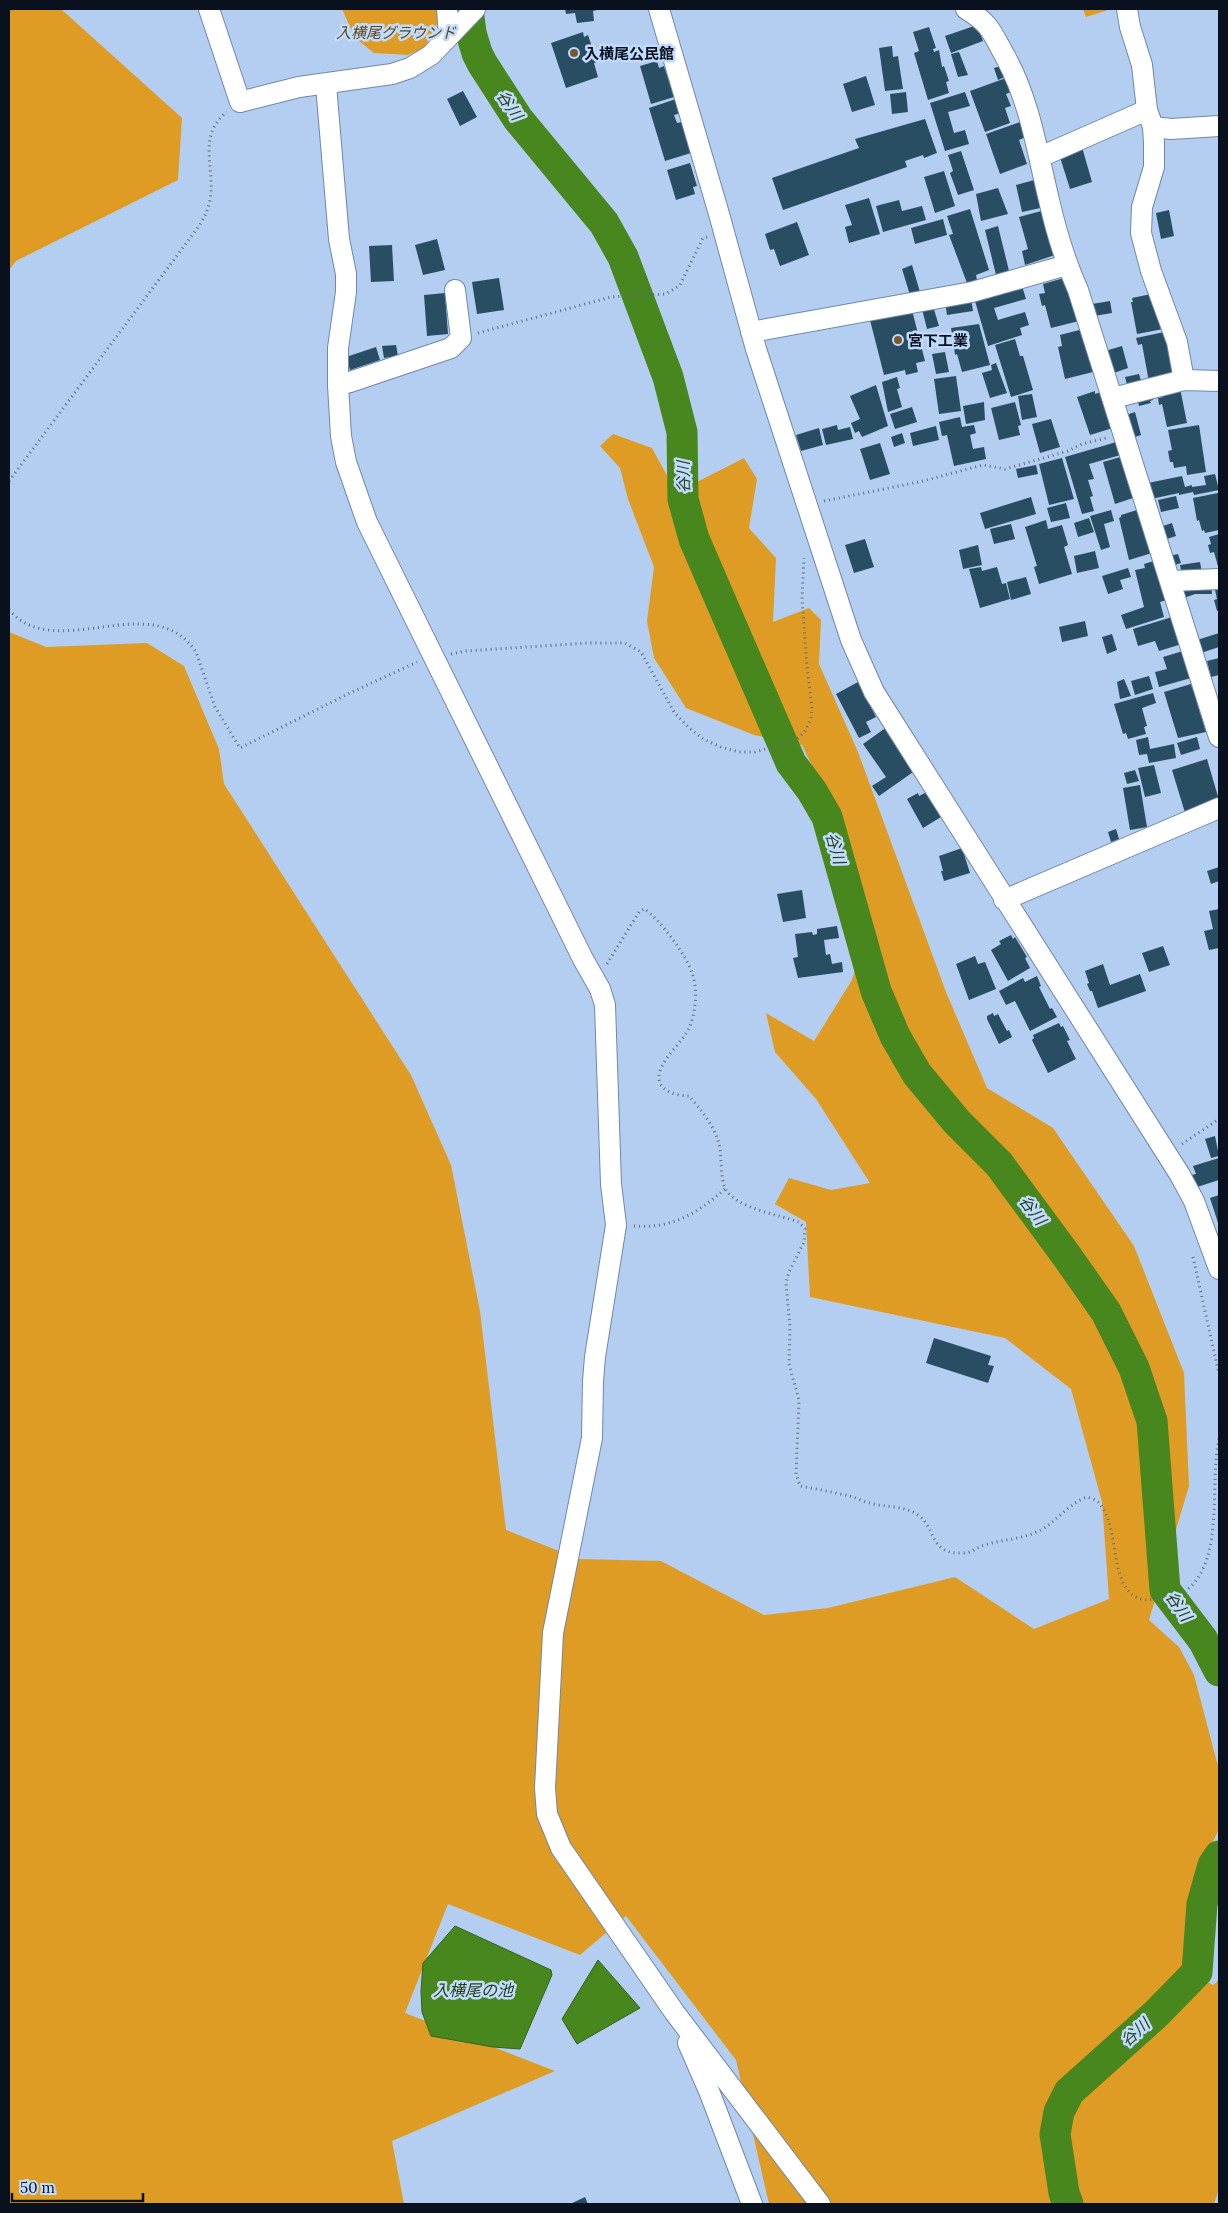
<svg xmlns="http://www.w3.org/2000/svg" width="1228" height="2213" font-family="Lora,'Noto Sans JP',serif">
<rect width="100%" height="100%" fill="#b3cef1"/>
<!-- green -->
<g fill="#df9c24">
<polygon points="9,9 61,9 182,118 178,180 16,261 9,270"/>
<polygon points="342,9 450,9 440,18 425,47 408,55 374,53 355,38"/>
<polygon points="1083,9 1111,9 1086,17"/>
<polygon points="613,434 652,448 670,481 695,483 744,458 757,479 749,528 776,558 773,622 809,608 821,620 819,664 858,752 946,992 987,1088 1053,1128 1134,1246 1184,1373 1189,1486 1149,1620 1179,1647 1194,1675 1219,1770 1219,1829 1199,1871 1193,1899 1186,1970 1213,1985 1219,1980 1219,2189 1214,2204 769,2204 736,2060 626,1916 580,1955 448,1904 405,2013 555,2071 392,2141 404,2204 9,2204 9,632 46,647 147,643 184,666 219,749 224,784 411,1075 451,1165 480,1311 506,1530 579,1559 661,1561 764,1615 828,1608 955,1577 1034,1629 1109,1599 1102,1502 1071,1389 1005,1338 810,1297 806,1222 775,1204 789,1178 831,1190 870,1183 816,1099 775,1052 766,1013 814,1041 852,980 869,918 848,840 802,745 754,735 686,708 654,658 647,621 654,567 628,499 620,468 600,446"/>
</g>
<!-- water -->
<g fill="#48861e" stroke="#35631e">
<polygon points="455,1926 551,1970 552,1975 520,2049 493,2047 431,2036 422,2012 421,1991 423,1963"/>
<polygon points="598,1960 640,2008 577,2044 562,2019"/>
</g>
<g fill="none" stroke-linecap="round" stroke-linejoin="round">
<!-- river -->
<g stroke="#48861e" stroke-width="31">
<polyline points="468,9 471,33 477,53 482,63 518,119 604,223 623,257 668,377 682,432 683,499 694,539 791,763 812,791 827,817 876,991 895,1036 917,1074 957,1122 999,1164 1066,1255 1106,1312 1134,1368 1152,1421 1165,1590 1203,1640 1219,1671"/>
<polyline points="1068,2204 1064,2193 1055,2134 1059,2112 1069,2092 1156,2014 1197,1972 1202,1904 1213,1865 1219,1856"/>
</g>
</g>
<!-- building -->
<g fill="#294e64">
<polygon points="565,9 597,9 597,10 593,11 594,21 577,23 575,13 566,14"/>
<polygon points="977,25 983,41 951,53 945,36"/>
<polygon points="929,27 936,48 933,49 934,52 939,50 942,67 944,66 949,81 946,82 949,93 928,100 914,53 919,51 913,32"/>
<polygon points="583,32 584,37 588,35 597,62 594,63 598,77 566,88 551,43"/>
<polygon points="892,46 893,57 898,56 903,89 885,91 879,48"/>
<polygon points="959,52 968,75 958,77 951,54"/>
<polygon points="657,61 659,68 664,66 674,97 651,104 640,66"/>
<polygon points="1001,66 1005,77 998,80 994,68"/>
<polygon points="866,76 875,105 852,112 843,84"/>
<polygon points="1006,78 1011,92 1006,94 1011,106 1005,108 1010,123 985,132 970,91"/>
<polygon points="463,91 477,117 460,126 447,99"/>
<polygon points="906,92 908,112 892,114 890,94"/>
<polygon points="965,92 970,106 948,112 954,133 965,130 969,144 945,151 930,103"/>
<polygon points="676,99 681,113 674,115 677,123 682,122 691,153 665,161 649,108"/>
<polygon points="925,119 937,153 924,158 923,155 905,161 907,167 783,210 772,178 859,148 855,139"/>
<polygon points="1023,121 1028,136 1019,140 1027,164 1000,174 986,134"/>
<polygon points="1082,147 1092,182 1070,189 1059,154"/>
<polygon points="961,151 974,190 958,195 950,173 953,171 948,155"/>
<polygon points="690,163 697,186 693,187 695,194 676,200 667,170"/>
<polygon points="944,171 955,206 935,213 924,177"/>
<polygon points="1038,179 1045,207 1022,212 1016,185"/>
<polygon points="998,188 1008,214 981,221 976,194"/>
<polygon points="869,198 880,234 849,243 845,227 852,225 845,205"/>
<polygon points="899,200 902,211 922,206 926,220 883,232 876,206"/>
<polygon points="970,209 989,270 976,275 977,280 967,283 949,235 953,234 947,216"/>
<polygon points="1045,210 1058,254 1025,265 1022,251 1028,249 1019,217"/>
<polygon points="1169,210 1174,236 1161,239 1156,213"/>
<polygon points="943,219 947,235 915,244 911,228"/>
<polygon points="797,222 809,255 780,266 774,249 770,250 765,234"/>
<polygon points="998,226 1010,275 997,279 985,230"/>
<polygon points="437,239 445,270 423,275 415,245"/>
<polygon points="392,245 394,281 371,282 369,246"/>
<polygon points="912,265 920,292 910,295 902,269"/>
<polygon points="499,278 504,310 477,314 472,282"/>
<polygon points="1064,278 1079,321 1051,328 1045,305 1042,306 1039,294 1045,293 1043,284"/>
<polygon points="1022,286 1026,299 994,308 998,320 1025,312 1029,325 1020,328 1022,335 988,346 975,301"/>
<polygon points="445,293 448,334 427,336 424,295"/>
<polygon points="1156,293 1163,329 1137,334 1131,302 1133,302 1132,298"/>
<polygon points="971,298 973,311 947,315 945,302"/>
<polygon points="1110,301 1112,313 1094,316 1092,304"/>
<polygon points="933,306 939,326 927,329 922,309"/>
<polygon points="912,310 925,361 916,363 918,372 906,375 905,370 884,375 870,320"/>
<polygon points="979,324 990,365 962,372 957,354 955,355 951,328"/>
<polygon points="1083,329 1093,372 1065,379 1058,347 1062,346 1060,335"/>
<polygon points="1169,331 1178,377 1149,382 1142,344 1138,345 1136,338"/>
<polygon points="1015,339 1020,356 1023,356 1033,390 1011,397 995,345"/>
<polygon points="396,345 398,356 384,358 382,346"/>
<polygon points="1122,346 1128,368 1111,374 1105,351"/>
<polygon points="376,347 380,360 350,370 346,357"/>
<polygon points="945,352 949,372 936,374 932,354"/>
<polygon points="996,363 1007,393 990,398 982,373 992,370 991,365"/>
<polygon points="1139,374 1142,384 1128,388 1125,377"/>
<polygon points="956,376 961,411 939,414 934,379"/>
<polygon points="897,377 900,388 897,389 902,407 888,412 882,382"/>
<polygon points="876,385 888,426 862,437 859,431 855,433 851,423 860,419 850,396"/>
<polygon points="1180,388 1187,423 1167,427 1162,404 1159,405 1158,398 1163,397 1162,392"/>
<polygon points="1095,391 1095,394 1104,391 1116,427 1090,435 1077,397"/>
<polygon points="1151,393 1153,400 1150,401 1151,403 1139,406 1137,397"/>
<polygon points="1032,394 1037,417 1022,420 1018,396"/>
<polygon points="984,402 985,420 966,424 963,406"/>
<polygon points="1015,402 1021,425 1018,426 1020,435 999,440 991,408"/>
<polygon points="912,407 917,422 895,429 890,414"/>
<polygon points="1135,412 1141,435 1132,438 1126,415"/>
<polygon points="960,417 962,427 974,425 976,433 970,435 973,449 984,447 986,459 954,466 947,435 942,436 939,422"/>
<polygon points="1051,419 1060,447 1040,453 1032,424"/>
<polygon points="837,425 838,430 850,427 853,439 826,445 822,429"/>
<polygon points="1199,425 1206,472 1187,475 1186,466 1174,468 1173,462 1170,462 1168,451 1172,450 1168,430"/>
<polygon points="936,426 939,440 913,446 910,433"/>
<polygon points="819,428 823,445 801,451 796,435"/>
<polygon points="902,433 905,443 894,447 891,437"/>
<polygon points="1120,441 1124,454 1089,464 1094,479 1088,480 1093,496 1090,497 1094,511 1082,514 1065,457"/>
<polygon points="880,443 890,474 870,480 860,449"/>
<polygon points="1124,456 1136,497 1115,504 1103,462"/>
<polygon points="1062,458 1074,499 1049,505 1039,464"/>
<polygon points="1036,465 1038,474 1018,478 1016,469"/>
<polygon points="1215,474 1219,490 1194,495 1193,492 1179,495 1179,493 1151,499 1148,483 1182,476 1185,487 1192,485 1192,487 1206,485 1204,476"/>
<polygon points="1218,493 1219,530 1205,533 1204,530 1202,531 1199,520 1197,521 1193,498"/>
<polygon points="1176,496 1179,508 1161,512 1158,500"/>
<polygon points="1031,497 1036,514 985,529 980,513"/>
<polygon points="1066,503 1070,518 1051,522 1047,508"/>
<polygon points="1140,509 1152,553 1129,560 1119,518 1121,517 1121,515"/>
<polygon points="1111,510 1114,521 1104,524 1110,547 1101,550 1090,516"/>
<polygon points="1089,518 1094,532 1078,537 1074,523"/>
<polygon points="1046,520 1048,529 1062,525 1068,545 1064,547 1072,574 1039,584 1034,567 1037,566 1025,527"/>
<polygon points="1172,523 1176,536 1164,540 1160,527"/>
<polygon points="1011,524 1015,539 994,544 990,529"/>
<polygon points="1219,534 1219,570 1214,552 1210,553 1208,545 1211,544 1209,537"/>
<polygon points="865,539 874,567 854,573 845,545"/>
<polygon points="978,545 982,565 963,569 959,550"/>
<polygon points="1095,551 1099,568 1077,573 1074,556"/>
<polygon points="1178,554 1181,563 1172,566 1169,556"/>
<polygon points="1154,561 1170,599 1160,602 1164,617 1126,629 1121,615 1144,607 1135,570 1145,568 1144,564"/>
<polygon points="1200,562 1202,573 1182,576 1180,565"/>
<polygon points="981,567 982,571 997,567 1002,584 1006,583 1010,599 980,608 969,569"/>
<polygon points="1128,568 1131,577 1120,580 1123,589 1108,594 1102,576"/>
<polygon points="1026,577 1031,594 1011,600 1007,582"/>
<polygon points="1211,582 1212,594 1195,594 1184,598 1180,586"/>
<polygon points="1219,588 1219,610 1217,611 1214,600 1217,599 1215,590"/>
<polygon points="1172,617 1182,644 1159,651 1155,641 1138,646 1133,629"/>
<polygon points="1085,621 1088,636 1062,642 1059,627"/>
<polygon points="1219,633 1219,647 1201,653 1197,640"/>
<polygon points="1112,634 1117,650 1107,654 1102,637"/>
<polygon points="1183,651 1191,678 1159,687 1155,672 1167,669 1163,657"/>
<polygon points="1219,658 1219,675 1211,677 1207,661"/>
<polygon points="1149,676 1153,689 1135,695 1131,681"/>
<polygon points="1124,679 1131,696 1120,699 1117,682"/>
<polygon points="858,682 876,717 866,722 871,732 859,738 836,694"/>
<polygon points="1191,684 1192,688 1196,686 1201,702 1197,703 1206,732 1178,738 1164,692"/>
<polygon points="1153,693 1156,703 1142,708 1147,726 1144,727 1146,734 1128,739 1126,733 1123,734 1114,704"/>
<polygon points="887,727 916,770 879,796 872,786 886,777 863,744"/>
<polygon points="1148,737 1150,749 1174,744 1176,758 1149,763 1147,754 1139,755 1136,740"/>
<polygon points="1197,737 1200,749 1181,755 1177,743"/>
<polygon points="1207,759 1219,800 1186,816 1172,770"/>
<polygon points="1154,765 1161,793 1145,797 1138,768"/>
<polygon points="1135,770 1139,781 1127,784 1124,773"/>
<polygon points="1140,785 1147,827 1130,830 1123,788"/>
<polygon points="927,792 941,817 923,828 907,799 918,793 919,796"/>
<polygon points="1116,829 1119,839 1111,842 1108,832"/>
<polygon points="962,848 970,873 944,881 941,871 943,871 939,856"/>
<polygon points="1219,867 1219,881 1211,884 1207,871"/>
<polygon points="802,890 806,918 783,922 777,894"/>
<polygon points="1219,909 1219,948 1209,950 1204,931 1213,929 1209,911"/>
<polygon points="837,926 839,938 824,940 826,955 830,954 832,964 842,962 843,972 798,978 793,958 798,957 795,934 812,932 813,935 817,934 817,929"/>
<polygon points="1011,935 1013,939 1015,937 1027,957 1025,958 1030,968 1008,981 991,950 1001,944 999,941"/>
<polygon points="1163,946 1170,965 1149,972 1142,953"/>
<polygon points="975,956 978,964 985,962 996,989 969,1000 956,964"/>
<polygon points="1103,964 1110,985 1140,974 1146,991 1098,1008 1092,991 1090,991 1087,984 1089,983 1085,971"/>
<polygon points="1037,976 1041,986 1039,987 1050,1009 1052,1008 1057,1017 1030,1031 1015,1001 1006,1005 999,991 1023,978 1025,982"/>
<polygon points="993,1013 994,1016 998,1014 1007,1031 1009,1030 1012,1037 999,1044 987,1019 987,1016"/>
<polygon points="1059,1023 1061,1027 1063,1026 1070,1040 1067,1041 1076,1059 1048,1073 1032,1040 1034,1038 1033,1035"/>
<polygon points="1215,1136 1219,1156 1211,1158 1205,1139"/>
<polygon points="1219,1158 1219,1180 1194,1188 1191,1175 1196,1174 1193,1166"/>
<polygon points="1219,1195 1219,1226 1210,1198"/>
<polygon points="934,1338 991,1356 988,1365 994,1366 988,1383 926,1363"/>
<polygon points="585,2197 588,2204 570,2204"/>
</g>
<g fill="none" stroke-linecap="round" stroke-linejoin="round">
<defs>
<g id="minor">
<polyline points="209,9 240,102 299,87 392,74 410,68 431,55 475,9"/>
<polyline points="447,9 449,35"/>
<polyline points="659,9 719,214 756,349 851,640 874,692 1180,1175 1194,1201 1219,1269"/>
<path d="M966 9C991 24 992 33 1006 58 1030 102 1037 151 1049 200 1056 231 1065 261 1078 290L1219 737"/>
<polyline points="1127,9 1130,27 1142,65 1147,110 1153,127 1154,143 1154,167 1142,207 1141,233 1151,271 1177,342 1184,380"/>
<polyline points="326,85 339,239 346,274 346,292 338,348 338,385 341,436 346,462 367,522 583,959 600,989 605,1005 611,1184 616,1225 595,1357 593,1381 592,1438 553,1633 545,1788 547,1814 561,1848 675,2013 820,2204"/>
<polyline points="1153,127 1171,129 1219,126"/>
<polyline points="1040,157 1147,110"/>
<polyline points="751,332 972,292 1067,265"/>
<polyline points="338,385 350,382 451,348 461,338 455,290"/>
<polyline points="1113,398 1184,380 1219,381"/>
<polyline points="1171,581 1219,579"/>
<polyline points="1004,900 1219,808"/>
<polyline points="688,2043 709,2091 752,2204"/>
</g>
</defs>
<!-- minor casing -->
<use href="#minor" stroke="#7088a9" stroke-width="22"/>
<!-- path -->
<g stroke="#5b6d84" stroke-width="3" stroke-dasharray="1 4" stroke-linecap="butt">
<polyline points="478,333 611,297 666,294 680,285 703,238 707,237"/>
<path d="M9 481 199 226C204 218 208 210 210 200 216 168 196 136 227 112"/>
<polyline points="824,501 919,482 983,465 1005,469 1068,451 1082,444 1106,438"/>
<path d="M9 610C12 613 16 617 20 620 70 654 155 591 196 652L215 707 240 748 350 693 417 662"/>
<polyline points="451,654 466,651 588,643 625,643 641,652 674,712 688,727 703,739 721,747 739,752 755,752 775,746 798,738 805,731 811,718 812,708 807,667 802,599 804,558"/>
<path d="M607 964 639 912 644 909C659 918 687 956 692 973 698 989 696 1010 690 1026 683 1042 666 1054 660 1071 654 1089 674 1096 689 1096 700 1108 715 1127 719 1144 722 1156 720 1180 726 1190 737 1208 779 1215 799 1222L805 1229 804 1242 789 1272 786 1283 790 1328 789 1364 799 1400 796 1474 800 1486C816 1489 833 1492 849 1496 856 1497 863 1502 870 1503 886 1508 904 1505 918 1515 937 1528 928 1555 964 1553 971 1553 976 1548 982 1546 1001 1539 1022 1540 1041 1530 1058 1520 1068 1504 1087 1497 1090 1498 1094 1499 1097 1501 1126 1526 1100 1617 1166 1597 1173 1595 1182 1594 1188 1589 1225 1557 1209 1483 1219 1439"/>
<polyline points="1182,1144 1219,1119"/>
<path d="M634 1226C672 1229 698 1213 725 1189"/>
<polyline points="1193,1257 1219,1374"/>
</g>
<!-- minor -->
<use href="#minor" stroke="#fff" stroke-width="20"/>
</g>
<!-- markers -->
<g fill="#785a2e" stroke="#c0dbfe" stroke-width="2">
<circle cx="574" cy="53" r="5"/>
<circle cx="898" cy="340" r="5"/>
</g>
<g text-anchor="middle" dominant-baseline="central" stroke-width="5" stroke-linejoin="round" paint-order="stroke">
<!-- park labels -->
<g font-size="15" font-style="italic" fill="#604417" stroke="#c0dbfe">
<text x="396" y="32">入横尾グラウンド</text>
</g>
<!-- poi labels -->
<g font-size="15" font-weight="bold" fill="#08111d" stroke="#c0dbfe" text-anchor="start">
<text x="584" y="53">入横尾公民館</text>
<text x="908" y="340">宮下工業</text>
</g>
<!-- water labels -->
<g font-size="16" font-style="italic" fill="#253f17" stroke="#c0dbfe">
<text transform="translate(510 105) rotate(56)">谷川</text>
<text transform="translate(683 477) rotate(-91)">谷川</text>
<text transform="translate(836 848) rotate(74)">谷川</text>
<text transform="translate(1033 1210) rotate(53)">谷川</text>
<text transform="translate(1179 1606) rotate(55)">谷川</text>
<text x="473" y="1990">入横尾の池</text>
<text transform="translate(1135 2032) rotate(-42)">谷川</text>
</g>
</g>
<!-- border -->
<rect width="1228" height="2213" fill="none" stroke="#08111d" stroke-width="20"/>
<!-- scale -->
<path d="M12 2193v8h131v-8" fill="none" stroke="#08111d" stroke-width="2.5"/>
<text x="20" y="2193" font-size="15" fill="#08111d" stroke="#c0dbfe" stroke-width="4" paint-order="stroke">50 m</text>
</svg>
